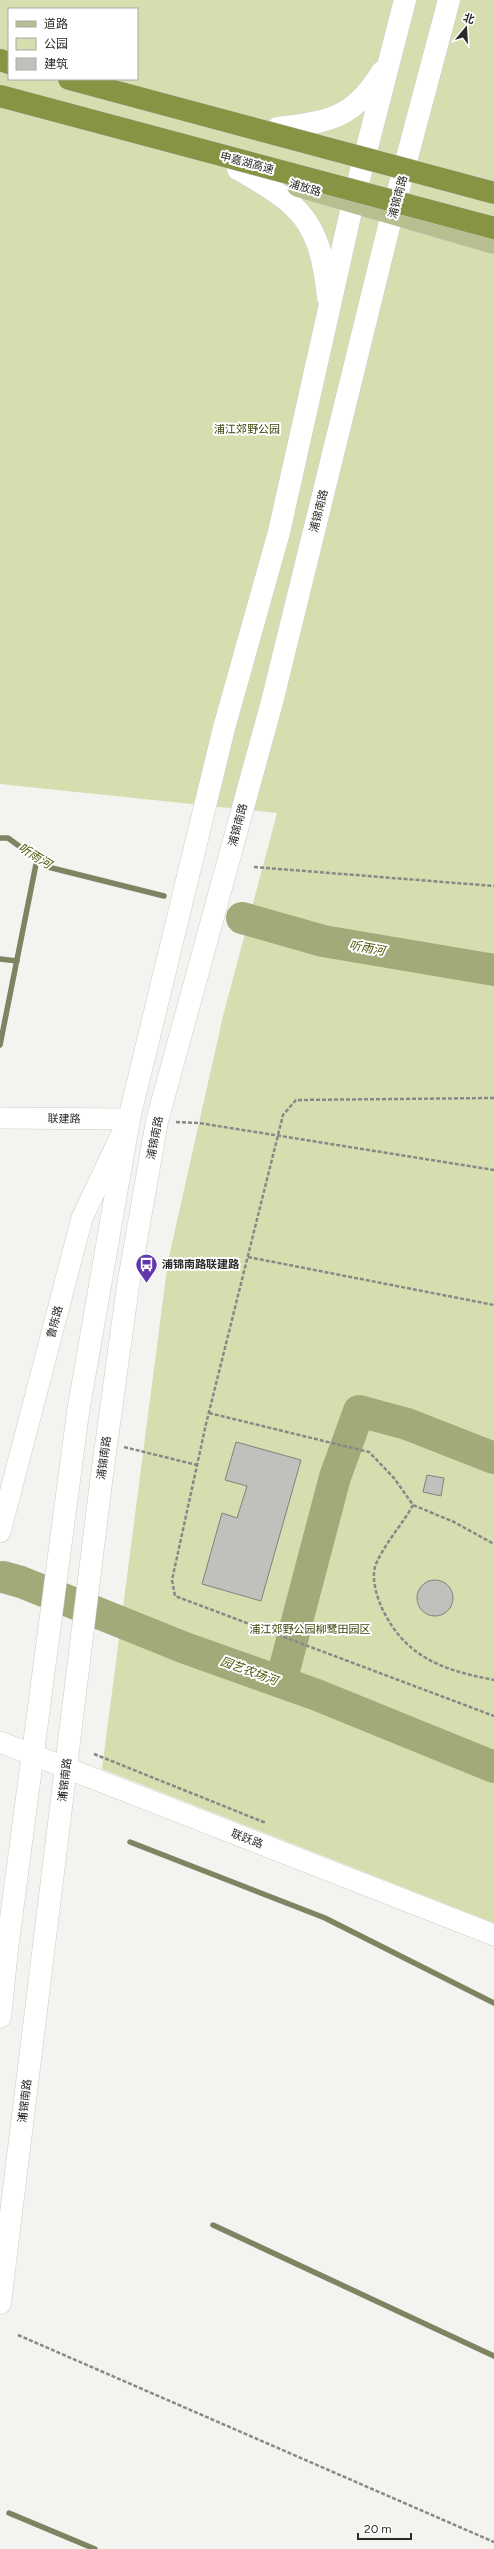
<svg xmlns="http://www.w3.org/2000/svg" width="494" height="2549" font-family="Figtree,'Noto Sans SC',sans-serif">
<rect width="100%" height="100%" fill="#f3f4f0"/>
<!-- green -->
<path fill="#d6deb0" fill-rule="evenodd" d="M0 0H494V1923L102 1769 168 1261 223 1016 277 813 0 784ZM9 9H137V79H9Z"/>
<g fill="none" stroke-linecap="round" stroke-linejoin="round">
<!-- stream -->
<g stroke="#7e8462" stroke-width="5.5">
<polyline points="0,838 8,838 48,867 164,896"/>
<polyline points="0,959 17,961"/>
<polyline points="0,1045 37,859"/>
<polyline points="130,1842 325,1918 494,2003"/>
<polyline points="213,2225 494,2356"/>
<polyline points="9,2513 95,2549"/>
</g>
<!-- river -->
<g stroke="#a2aa7a" stroke-width="32">
<polyline points="242,918 323,941 494,970"/>
<polyline points="3,1577 21,1582 185,1648 317,1695 494,1767"/>
<polyline points="281,1682 335,1477 359,1411 407,1424 494,1458"/>
</g>
</g>
<!-- building -->
<g fill="#c0c1bd" stroke="#80817d">
<polygon points="236,1442 301,1460 261,1601 202,1584 222,1513 237,1518 247,1486 225,1480"/>
<polygon points="427,1475 444,1478 441,1496 423,1492"/>
<circle cx="435" cy="1598" r="18"/>
</g>
<g fill="none" stroke-linecap="round" stroke-linejoin="round">
<defs>
<g id="street">
<polyline points="0,1118 129,1119 82,1218 0,1532"/>
<polyline points="0,1742 494,1935"/>
</g>
<g id="secondary">
<path d="M278 128C330 121 353 119 382 72"/>
<path d="M238 169C301 205 320 220 328 297"/>
<polyline points="0,2017 7,1949 78,1412 129,1119 224,728 279,532 353,202 405,0"/>
<polyline points="0,2303 101,1482 128,1286 157,1121 272,702 392,214 449,0"/>
</g>
<polyline id="primary" points="298,186 494,243"/>
<polyline id="highway" points="0,60 9,63"/>
</defs>
<!-- street casing -->
<use href="#street" stroke="#ccccc9" stroke-width="22"/>
<!-- secondary casing -->
<use href="#secondary" stroke="#ccccc9" stroke-width="23"/>
<!-- primary casing -->
<use href="#primary" stroke="#d0d0d0" stroke-width="23"/>
<!-- highway casing -->
<use href="#highway" stroke="#d0d0d0" stroke-width="23"/>
<!-- path -->
<g stroke="#888987" stroke-width="2.5" stroke-dasharray="4 2" stroke-linecap="butt">
<polyline points="254,867 494,886"/>
<polyline points="494,1098 296,1100 283,1115 206,1424 172,1580 175,1596 494,1716"/>
<polyline points="176,1122 199,1123 494,1170"/>
<polyline points="248,1257 494,1305"/>
<polyline points="209,1413 369,1452 394,1478 413,1505 454,1522 494,1544"/>
<polyline points="124,1447 197,1465"/>
<path d="M413 1505C402 1525 385 1543 376 1564 371 1576 376 1594 381 1606 404 1657 442 1670 494 1680"/>
<polyline points="94,1754 266,1823"/>
<polyline points="18,2335 494,2542"/>
</g>
<!-- street -->
<use href="#street" stroke="#fff" stroke-width="21"/>
<!-- secondary -->
<use href="#secondary" stroke="#fff" stroke-width="22"/>
<!-- primary -->
<use href="#primary" stroke="#b8be8f" stroke-width="22"/>
<!-- highway -->
<use href="#highway" stroke="#899344" stroke-width="22"/>
<defs>
<g id="highway-bridge">
<polyline points="69,79 494,193"/>
<polyline points="0,96 494,228"/>
</g>
</defs>
<!-- highway-bridge casing -->
<use href="#highway-bridge" stroke="#d0d0d0" stroke-width="23" stroke-linecap="butt"/>
<!-- highway-bridge -->
<use href="#highway-bridge" stroke="#899344" stroke-width="22"/>
</g>
<!-- icons -->
<defs>
<symbol id="bus-pin" viewBox="-11 -11 22 30"><path d="M0 17L-7.5 6A9.5 9.5 0 1 1 7.5 6Z" fill="#6236ad" stroke="#fff"/><path d="M-5-6H5V4H4V6H2V4H-2V6H-4V4H-5ZM-3.5-4V0h7V-4ZM-3.5 1.2v1.5H-2V1.2ZM2 1.2v1.5H3.5V1.2Z" fill="#fff"/></symbol>
</defs>
<g fill-rule="evenodd">
<use href="#bus-pin" x="134" y="1252" width="25" height="34"/>
</g>
<g text-anchor="middle" dominant-baseline="central" stroke-width="4" stroke-linejoin="round" paint-order="stroke">
<!-- street labels -->
<g font-size="11" fill="#2a2b29" stroke="#fff">
<text transform="translate(247 163) rotate(15)">申嘉湖高速</text>
<text transform="translate(305 188) rotate(16)">浦放路</text>
<text transform="translate(398 197) rotate(-75)">浦锦南路</text>
<text transform="translate(319 511) rotate(-76)">浦锦南路</text>
<text transform="translate(238 825) rotate(-75)">浦锦南路</text>
<text transform="translate(64 1119) rotate(1)">联建路</text>
<text transform="translate(155 1138) rotate(-79)">浦锦南路</text>
<text transform="translate(55 1322) rotate(-75)">鲁陈路</text>
<text transform="translate(104 1458) rotate(-82)">浦锦南路</text>
<text transform="translate(65 1780) rotate(-83)">浦锦南路</text>
<text transform="translate(247 1839) rotate(21)">联跃路</text>
<text transform="translate(25 2101) rotate(-83)">浦锦南路</text>
</g>
<!-- park labels -->
<g font-size="11" fill="#3e430a" stroke="#fff">
<text x="247" y="429">浦江郊野公园</text>
<text x="310" y="1629">浦江郊野公园柳鹭田园区</text>
</g>
<!-- poi labels -->
<g font-size="11" font-weight="bold" fill="#2a2b29" stroke="#fff" text-anchor="start">
<text x="162" y="1264">浦锦南路联建路</text>
</g>
<!-- water labels -->
<g font-size="12" font-style="italic" fill="#4c5300" stroke="#fff">
<text transform="translate(35 856) rotate(32)">听雨河</text>
<text transform="translate(367 948) rotate(10)">听雨河</text>
<text transform="translate(249 1671) rotate(20)">园艺农场河</text>
</g>
</g>
<!-- legend -->
<rect x="8" y="8" width="130" height="72" fill="#ffffff" stroke="#aaaaa9"/>
<rect x="16" y="21" width="20" height="6" fill="#b8be8f" stroke="#aaaaa9"/>
<text x="44" y="28" font-size="12" fill="#2a2b29">道路</text>
<rect x="16" y="38" width="20" height="12" fill="#d6deb0" stroke="#aaaaa9"/>
<text x="44" y="48" font-size="12" fill="#2a2b29">公园</text>
<rect x="16" y="58" width="20" height="12" fill="#c0c1bd" stroke="#aaaaa9"/>
<text x="44" y="68" font-size="12" fill="#2a2b29">建筑</text>
<!-- north arrow -->
<g transform="translate(466 28) rotate(18)" stroke="#ffffff" stroke-width="3" paint-order="stroke">
<path d="M0-3L7 15L0 10L-7 15Z" fill="#2a2b29"/>
<text y="-6" font-size="11" font-weight="bold" text-anchor="middle" fill="#2a2b29">北</text>
</g>
<!-- scale -->
<path d="M358 2533v6h53v-6" fill="none" stroke="#2a2b29" stroke-width="2"/>
<text x="364" y="2533" font-size="12" fill="#2a2b29" stroke="#ffffff" stroke-width="3" paint-order="stroke">20 m</text>
</svg>
